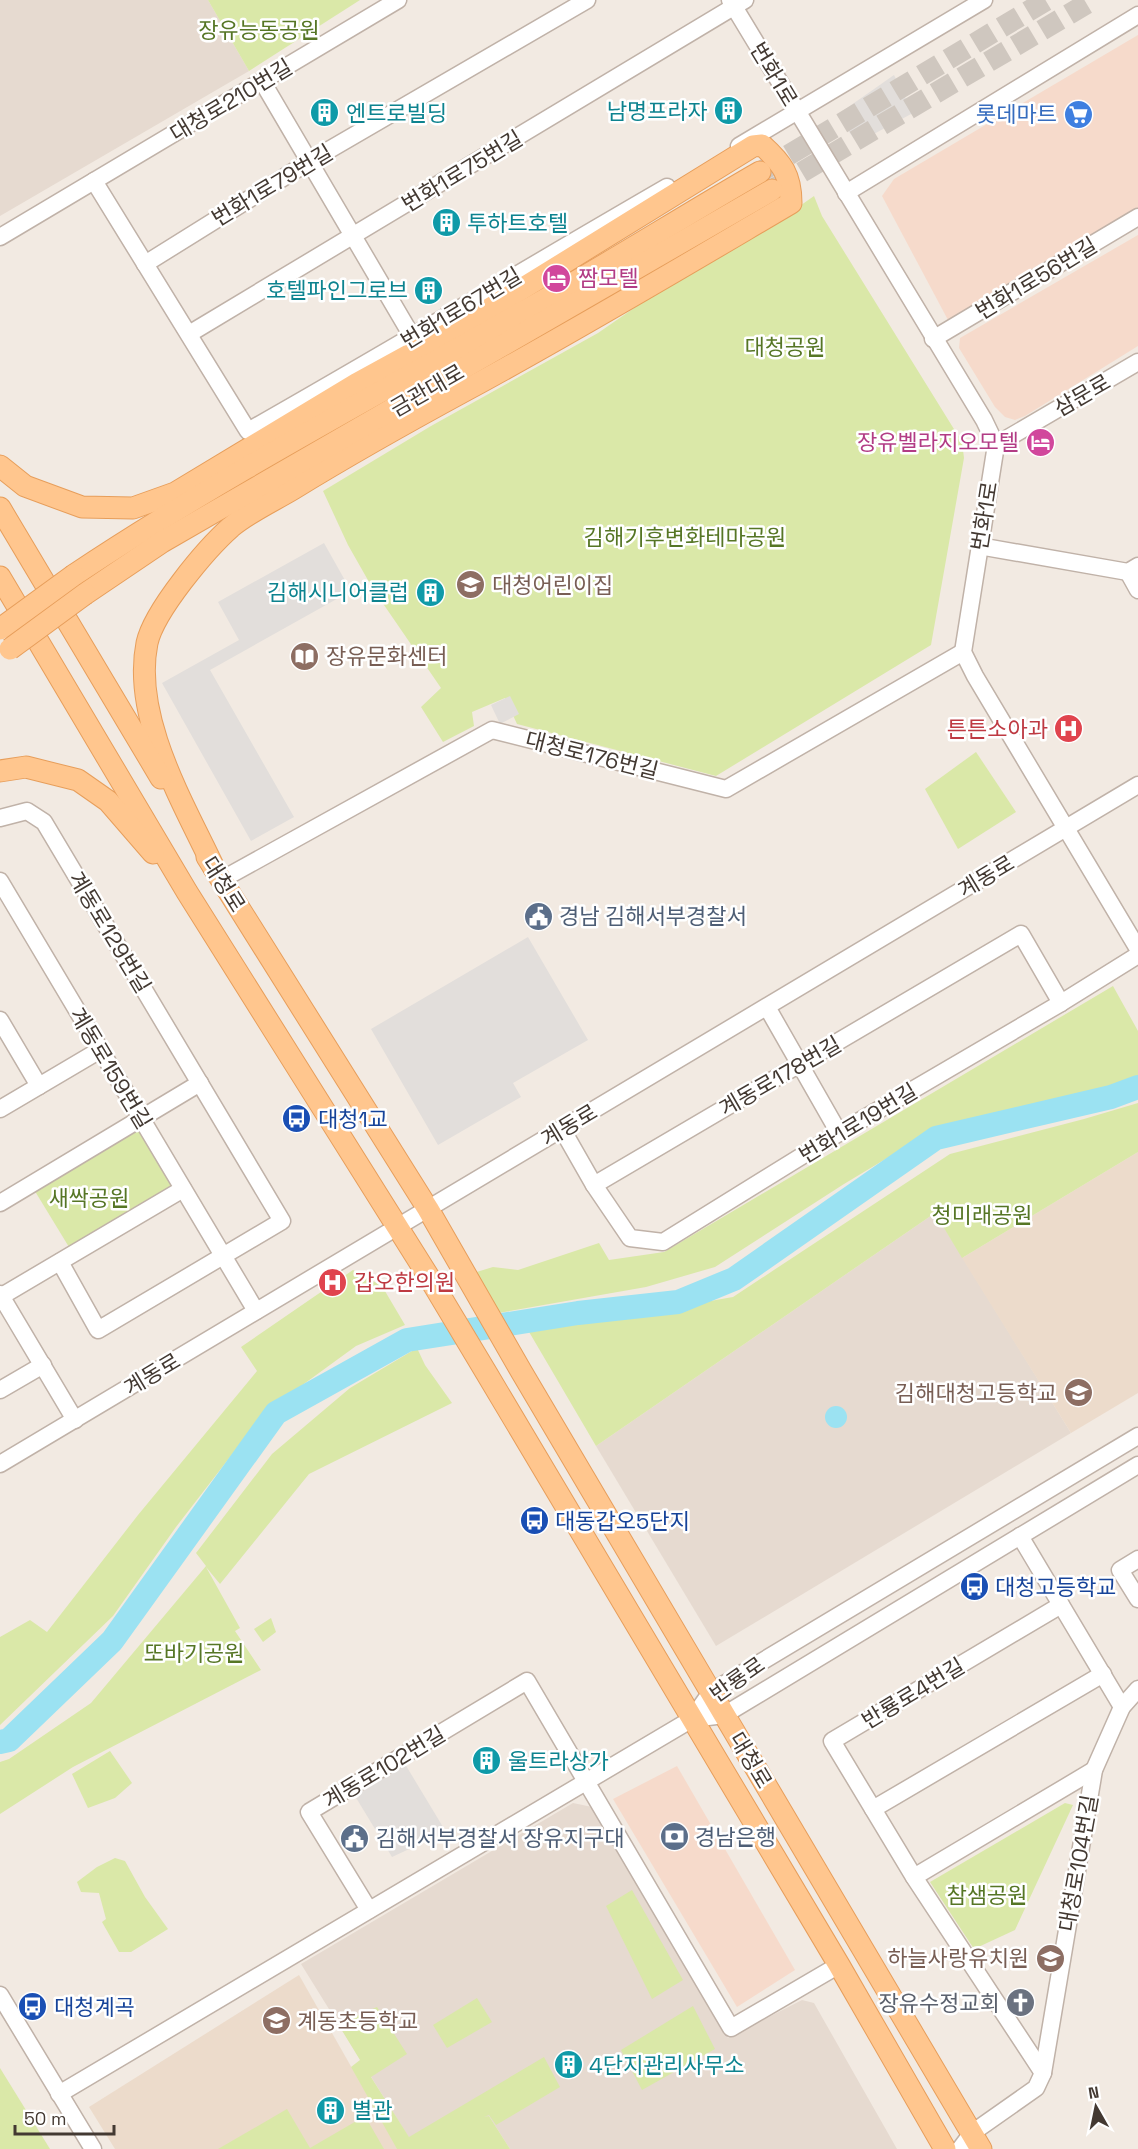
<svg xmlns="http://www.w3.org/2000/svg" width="1138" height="2149" font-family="'Space Grotesk','Noto Sans KR',sans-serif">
<rect width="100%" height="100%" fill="#f2eae2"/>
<!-- residential -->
<g fill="#e6dad0">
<polygon points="0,0 208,0 249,71 0,216"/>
<polygon points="935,1213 1071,1433 716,1646 596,1446"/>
<polygon points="573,1803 592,1807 728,2038 802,2000 814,2003 897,2149 510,2149 489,2116 423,2149 416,2149 301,1964"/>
</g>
<!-- commercial -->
<g fill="#f6dacb">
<polygon points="1138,35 1138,214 962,319 948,320 882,196 894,179"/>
<polygon points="1138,235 1138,346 1025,416 1015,420 1005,417 995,407 959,348 960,338"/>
<polygon points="677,1766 795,1970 737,2007 613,1799"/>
</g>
<!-- education -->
<g fill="#ecdbcb">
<polygon points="1138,1152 1138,1393 1071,1433 962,1258"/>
<polygon points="299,1975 398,2149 115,2149 89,2107"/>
</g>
<!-- green -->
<g fill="#dae8a8">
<polygon points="208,0 360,0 249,71"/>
<polygon points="814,196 822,216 962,442 964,458 931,645 716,776 517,724 505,698 472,712 474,726 443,742 421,707 441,688 373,589 348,545 323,491 431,426 598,333 676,279 764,231"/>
<polygon points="976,752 1016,812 958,849 925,789"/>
<polygon points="1113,986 1138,1031 1138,1076 1106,1090 937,1128 844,1184 715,1267 646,1287 493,1314 470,1274 493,1267 518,1270 599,1243 609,1260 664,1252"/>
<polygon points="1138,1103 1138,1152 962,1258 935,1213 596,1446 525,1325 608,1319 733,1297 950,1154 1084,1119"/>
<polygon points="141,1124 180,1187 72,1252 33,1188"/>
<polygon points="353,1270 382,1286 405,1325 356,1346 264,1413 176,1527 113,1616 0,1725 0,1637 30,1620 47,1632 138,1515 257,1371 241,1347"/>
<polygon points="417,1348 425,1365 452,1403 309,1474 220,1584 206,1567 240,1628 235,1631 261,1670 73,1767 0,1814 0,1762 9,1759 91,1703 206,1566 196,1553 272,1454 350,1388"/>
<polygon points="271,1618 276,1632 263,1642 254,1629"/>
<polygon points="110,1751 132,1783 115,1798 88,1808 72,1774"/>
<polygon points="1065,1803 1073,1805 1015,1930 974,1949 930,1882"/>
<polygon points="115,1858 125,1861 145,1897 168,1929 131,1952 119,1952 102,1922 106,1919 99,1893 81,1892 77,1882 97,1867"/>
<polygon points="632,1890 683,1980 652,1999 606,1906"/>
<polygon points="477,1998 492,2022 447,2048 433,2025"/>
<polygon points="693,2006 715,2049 642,2090 621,2050"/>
<polygon points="377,2007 407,2054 371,2077 409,2137 544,2057 560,2087 496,2125 489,2115 484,2117 489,2116 510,2149 397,2149 351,2067 360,2060 338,2024"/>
<polygon points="0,2068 50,2149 0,2149"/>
<polygon points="287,2109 310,2148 365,2116 384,2149 218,2149"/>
</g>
<!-- parking -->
<g fill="#e2dedb">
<polygon points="894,75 913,113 857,143 837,115"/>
<polygon points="324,543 351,591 210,670 294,817 251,841 162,683 239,640 218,602"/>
<polygon points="510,696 519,714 500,724 491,705"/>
<polygon points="528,937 588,1040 513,1083 521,1097 438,1145 371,1029"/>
<polygon points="405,1764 446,1832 392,1857 355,1796"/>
</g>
<!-- water -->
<circle fill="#9be2f2" cx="836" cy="1417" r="11"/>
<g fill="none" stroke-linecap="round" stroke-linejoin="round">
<!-- river -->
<polyline stroke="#9be2f2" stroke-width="24" points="0,1742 9,1740 112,1641 276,1413 407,1340 578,1313 678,1302 734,1279 936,1138 1111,1097 1138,1087"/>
<!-- major-tunnel -->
<g stroke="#cfc7bf" stroke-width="21" stroke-dasharray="21 10" stroke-linecap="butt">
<polyline points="762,171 1047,0"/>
<polyline points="775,188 1093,0"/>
</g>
<defs>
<g id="minor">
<polyline points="730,0 984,420 996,445 963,652 975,676 1138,949"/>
<polyline points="262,81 413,338"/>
<polyline points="739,146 984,0"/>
<path d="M94 181 248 431C389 351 527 268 667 187"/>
<polyline points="846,193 1138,15"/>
<polyline points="0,237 398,0"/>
<polyline points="145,264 310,161 587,0"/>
<polyline points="189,334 745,0"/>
<polyline points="933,339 1138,217"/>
<polyline points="996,445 1138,362"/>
<polyline points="979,546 1128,572 1138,566"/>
<polyline points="1128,572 1138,590"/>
<polyline points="0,818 27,811 44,822 282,1221 98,1330 60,1262"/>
<polyline points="221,880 492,730 726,789 963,652"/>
<polyline points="0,881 256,1311"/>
<polyline points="767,1007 839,1133"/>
<polyline points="0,1020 39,1086"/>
<polyline points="0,1109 100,1050"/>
<polyline points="562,1129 594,1185 630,1238 663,1242 839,1133 1061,1003 1138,955"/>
<polyline points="594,1185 1021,934 1061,1003"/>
<polyline points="0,1203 200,1083"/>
<polyline points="0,1294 75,1420"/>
<polyline points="0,1297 183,1189"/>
<polyline points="0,1390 43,1365"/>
<polyline points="0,1464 1138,785"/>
<polyline points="1020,1536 1122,1707"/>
<polyline points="1138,1559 1120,1570 1138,1599"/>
<polyline points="692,1719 711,1692 1138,1436"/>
<polyline points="873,1809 1103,1674"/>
<polyline points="914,1877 1094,1770"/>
<polyline points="369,1910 309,1812 527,1681 731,2028 839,1965"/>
<polyline points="0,1995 93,2149"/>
<polyline points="1043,2073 914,1877 832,1741 1061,1605"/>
<polyline points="59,2094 692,1719 724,1715 1138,1465"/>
<polyline points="960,2149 972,2133 1036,2088 1043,2073 1094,1770 1122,1707 1138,1689"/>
</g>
<g id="major">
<path d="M0 466 25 486 82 507 133 508 175 493 356 384 460 327 753 146 762 145C782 163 791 175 791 203 684 266 577 330 468 389 409 421 350 454 293 489 273 501 249 512 231 527 206 549 154 611 147 643 132 718 183 802 214 868"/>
<polyline points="0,508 161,778"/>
<path d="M74 575C218 479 371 398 521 313 602 268 680 218 760 172"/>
<polyline points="0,577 187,892 427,1274 487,1374 839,1965 945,2149"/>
<polyline points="85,594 162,542 772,190"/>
<polyline points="0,771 26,767 78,780 108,801 153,853"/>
<polyline points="207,857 428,1209 521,1371 981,2149"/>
</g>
</defs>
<!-- minor casing -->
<use href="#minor" stroke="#c0b2a8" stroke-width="19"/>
<!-- major casing -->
<use href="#major" stroke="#e79e5b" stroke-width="23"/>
<!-- minor -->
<use href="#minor" stroke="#fff" stroke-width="16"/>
<!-- major -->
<use href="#major" stroke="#ffc68e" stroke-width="21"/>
<defs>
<g id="major-bridge">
<polyline points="0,629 74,575"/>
<polyline points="10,649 85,594"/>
</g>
</defs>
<!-- major-bridge casing -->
<use href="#major-bridge" stroke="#e79e5b" stroke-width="23" stroke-linecap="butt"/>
<!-- major-bridge -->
<use href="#major-bridge" stroke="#ffc68e" stroke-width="21"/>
</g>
<!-- icons -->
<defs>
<symbol id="building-disc" viewBox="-11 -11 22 22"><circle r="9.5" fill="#0f9aa8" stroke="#fff"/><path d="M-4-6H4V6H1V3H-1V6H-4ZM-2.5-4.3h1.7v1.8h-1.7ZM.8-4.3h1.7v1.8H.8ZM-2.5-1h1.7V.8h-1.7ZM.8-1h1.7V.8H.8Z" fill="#fff"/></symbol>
<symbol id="supermarket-disc" viewBox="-11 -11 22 22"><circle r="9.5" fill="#3f7fe0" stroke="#fff"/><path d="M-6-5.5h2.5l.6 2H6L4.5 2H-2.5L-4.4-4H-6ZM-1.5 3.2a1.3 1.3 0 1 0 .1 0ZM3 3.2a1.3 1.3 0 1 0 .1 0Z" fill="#fff"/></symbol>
<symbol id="hotel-disc" viewBox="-11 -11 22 22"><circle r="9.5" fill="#d1479c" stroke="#fff"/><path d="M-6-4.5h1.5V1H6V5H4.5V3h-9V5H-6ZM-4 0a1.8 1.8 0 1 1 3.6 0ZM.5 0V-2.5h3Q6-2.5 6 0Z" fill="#fff"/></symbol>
<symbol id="school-disc" viewBox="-11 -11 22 22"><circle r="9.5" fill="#8d6e63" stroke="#fff"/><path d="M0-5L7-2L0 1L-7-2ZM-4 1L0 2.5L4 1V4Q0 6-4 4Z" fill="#fff"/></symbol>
<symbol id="library-disc" viewBox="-11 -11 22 22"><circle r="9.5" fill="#8d6e63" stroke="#fff"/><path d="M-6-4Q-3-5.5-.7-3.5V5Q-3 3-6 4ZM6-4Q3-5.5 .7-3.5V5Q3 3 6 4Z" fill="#fff"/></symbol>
<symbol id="hospital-disc" viewBox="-11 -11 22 22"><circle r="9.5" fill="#e0444e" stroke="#fff"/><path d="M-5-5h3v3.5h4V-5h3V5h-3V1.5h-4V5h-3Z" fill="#fff"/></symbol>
<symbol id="civic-disc" viewBox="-11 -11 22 22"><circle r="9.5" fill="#5c6f8a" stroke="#fff"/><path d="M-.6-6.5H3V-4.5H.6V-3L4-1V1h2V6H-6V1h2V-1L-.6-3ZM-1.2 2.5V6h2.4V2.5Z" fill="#fff"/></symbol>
<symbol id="bus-disc" viewBox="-11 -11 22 22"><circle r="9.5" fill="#1a4fb4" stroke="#fff"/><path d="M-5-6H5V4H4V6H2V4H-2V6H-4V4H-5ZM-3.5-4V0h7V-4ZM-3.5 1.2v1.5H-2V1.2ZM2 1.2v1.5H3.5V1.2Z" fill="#fff"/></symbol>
<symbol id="bank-disc" viewBox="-11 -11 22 22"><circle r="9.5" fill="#5c6f8a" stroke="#fff"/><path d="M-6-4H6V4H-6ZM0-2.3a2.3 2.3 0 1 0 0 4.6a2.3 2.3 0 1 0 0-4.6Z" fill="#fff"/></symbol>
<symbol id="church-disc" viewBox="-11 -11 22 22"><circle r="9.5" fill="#6b7280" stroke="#fff"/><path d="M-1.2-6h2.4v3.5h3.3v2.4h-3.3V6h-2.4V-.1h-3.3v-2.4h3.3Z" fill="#fff"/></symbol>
</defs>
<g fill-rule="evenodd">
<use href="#building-disc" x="712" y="94" width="33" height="33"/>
<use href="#building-disc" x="308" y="96" width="33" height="33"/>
<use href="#supermarket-disc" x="1062" y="98" width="33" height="33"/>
<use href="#building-disc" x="430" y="206" width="33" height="33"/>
<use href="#hotel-disc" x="540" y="262" width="33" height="33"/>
<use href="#building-disc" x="412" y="274" width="33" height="33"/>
<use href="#hotel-disc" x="1024" y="426" width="33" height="33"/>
<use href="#school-disc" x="454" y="568" width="33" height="33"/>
<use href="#building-disc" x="414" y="576" width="33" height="33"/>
<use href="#library-disc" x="288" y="640" width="33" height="33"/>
<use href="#hospital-disc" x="1052" y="712" width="33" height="33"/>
<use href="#civic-disc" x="522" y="900" width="33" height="33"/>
<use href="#bus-disc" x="280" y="1102" width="33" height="33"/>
<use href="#hospital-disc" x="316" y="1266" width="33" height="33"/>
<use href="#school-disc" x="1062" y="1376" width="33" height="33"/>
<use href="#bus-disc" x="518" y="1504" width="33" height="33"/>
<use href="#bus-disc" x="958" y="1570" width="33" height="33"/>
<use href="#building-disc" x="470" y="1744" width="33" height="33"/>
<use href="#bank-disc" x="658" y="1820" width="33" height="33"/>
<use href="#civic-disc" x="338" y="1822" width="33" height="33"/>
<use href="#school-disc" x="1034" y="1942" width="33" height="33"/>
<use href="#church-disc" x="1004" y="1986" width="33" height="33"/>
<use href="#bus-disc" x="16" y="1990" width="33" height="33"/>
<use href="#school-disc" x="260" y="2004" width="33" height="33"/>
<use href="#building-disc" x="552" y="2048" width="33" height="33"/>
<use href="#building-disc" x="314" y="2094" width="33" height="33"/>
</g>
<g text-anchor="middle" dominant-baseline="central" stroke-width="5" stroke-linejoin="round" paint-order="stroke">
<!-- park labels -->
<g font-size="22" fill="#567625" stroke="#fff">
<text x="259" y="30">장유능동공원</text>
<text x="785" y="347">대청공원</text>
<text x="685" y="537">김해기후변화테마공원</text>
<text x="89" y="1198">새싹공원</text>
<text x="982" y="1215">청미래공원</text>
<text x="194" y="1653">또바기공원</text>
<text x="987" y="1895">참샘공원</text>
</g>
<!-- street labels -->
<g font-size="22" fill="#433932" stroke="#fff">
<text transform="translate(774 74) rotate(59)">번화1로</text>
<text transform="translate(231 100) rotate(-31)">대청로210번길</text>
<text transform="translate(462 171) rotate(-31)">번화1로75번길</text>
<text transform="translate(272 185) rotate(-31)">번화1로79번길</text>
<text transform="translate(1036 278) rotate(-31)">번화1로56번길</text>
<text transform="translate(461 308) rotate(-31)">번화1로67번길</text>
<text transform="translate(427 390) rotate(-30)">금관대로</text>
<text transform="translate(1082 395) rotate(-30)">삼문로</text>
<text transform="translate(984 516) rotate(-81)">번화1로</text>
<text transform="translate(592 755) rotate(14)">대청로176번길</text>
<text transform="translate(986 876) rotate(-31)">계동로</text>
<text transform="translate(224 884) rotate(58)">대청로</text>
<text transform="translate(110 932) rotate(59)">계동로129번길</text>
<text transform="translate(111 1068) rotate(59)">계동로159번길</text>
<text transform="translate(780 1076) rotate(-30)">계동로178번길</text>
<text transform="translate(858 1123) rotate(-31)">번화1로19번길</text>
<text transform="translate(569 1125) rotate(-31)">계동로</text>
<text transform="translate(152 1374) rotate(-31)">계동로</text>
<text transform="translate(737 1679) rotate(-35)">반룡로</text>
<text transform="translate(913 1693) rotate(-31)">반룡로4번길</text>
<text transform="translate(751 1760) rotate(59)">대청로</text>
<text transform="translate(384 1767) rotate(-31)">계동로102번길</text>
<text transform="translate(1078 1863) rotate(-80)">대청로104번길</text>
</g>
<!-- culture labels -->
<g font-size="22" fill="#0d838f" stroke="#fff" text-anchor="start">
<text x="708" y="111" text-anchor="end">남명프라자</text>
<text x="346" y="113">엔트로빌딩</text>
<text x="467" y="223">투하트호텔</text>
<text x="408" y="290" text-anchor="end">호텔파인그로브</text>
<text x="409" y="592" text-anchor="end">김해시니어클럽</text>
<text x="508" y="1761">울트라상가</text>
<text x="589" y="2065">4단지관리사무소</text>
<text x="352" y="2110">별관</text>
</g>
<!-- shop labels -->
<g font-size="22" fill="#366cbe" stroke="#fff" text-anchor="end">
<text x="1057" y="114">롯데마트</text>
</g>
<!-- hotel labels -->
<g font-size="22" fill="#b23c85" stroke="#fff" text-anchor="start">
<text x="578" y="278">짬모텔</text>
<text x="1019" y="442" text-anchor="end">장유벨라지오모텔</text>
</g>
<!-- education labels -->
<g font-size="22" fill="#785e54" stroke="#fff" text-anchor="start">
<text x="492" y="585">대청어린이집</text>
<text x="326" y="656">장유문화센터</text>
<text x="1057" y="1393" text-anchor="end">김해대청고등학교</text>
<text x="1029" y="1958" text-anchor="end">하늘사랑유치원</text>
<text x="297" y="2021">계동초등학교</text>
</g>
<!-- health labels -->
<g font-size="22" fill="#be3a42" stroke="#fff" text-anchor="end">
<text x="1048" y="729">튼튼소아과</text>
<text x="354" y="1282" text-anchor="start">갑오한의원</text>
</g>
<!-- service labels -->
<g font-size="22" fill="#4e5e75" stroke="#fff" text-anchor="start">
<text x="559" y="916">경남 김해서부경찰서</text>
<text x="695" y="1837">경남은행</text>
<text x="376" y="1838">김해서부경찰서 장유지구대</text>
</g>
<!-- transit labels -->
<g font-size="22" fill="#164399" stroke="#fff" text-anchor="start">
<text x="318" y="1119">대청1교</text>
<text x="555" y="1521">대동갑오5단지</text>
<text x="995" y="1587">대청고등학교</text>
<text x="54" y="2007">대청계곡</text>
</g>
<!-- worship labels -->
<g font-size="22" fill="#5b616d" stroke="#fff" text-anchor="end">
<text x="1000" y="2003">장유수정교회</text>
</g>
</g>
<!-- north arrow -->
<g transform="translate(1096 2107) rotate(351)" stroke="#ffffff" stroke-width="4.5" paint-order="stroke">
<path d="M0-4.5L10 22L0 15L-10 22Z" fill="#433932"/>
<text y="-9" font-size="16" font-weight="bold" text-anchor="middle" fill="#433932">N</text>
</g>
<!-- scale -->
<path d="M15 2125v9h99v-9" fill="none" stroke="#433932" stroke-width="3"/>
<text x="24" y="2125" font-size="18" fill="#433932" stroke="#ffffff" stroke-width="4.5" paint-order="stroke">50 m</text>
</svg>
